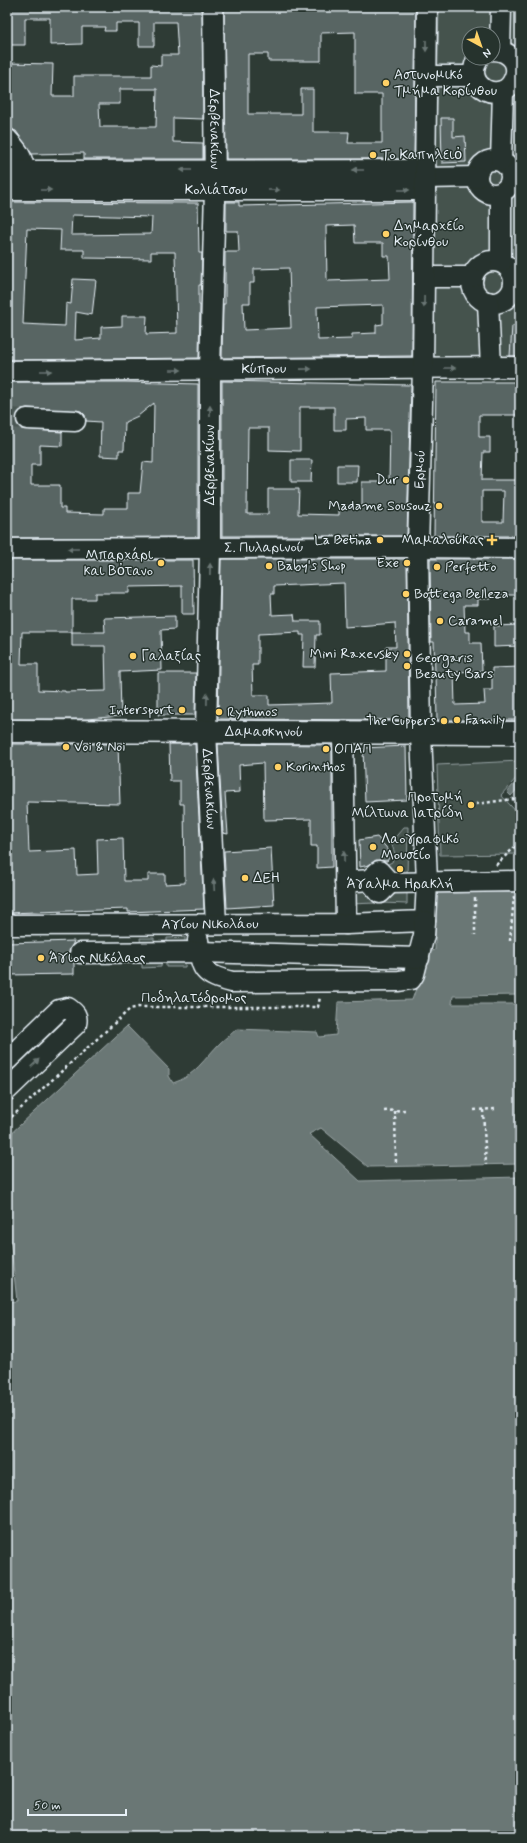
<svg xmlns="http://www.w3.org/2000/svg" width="527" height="1843" font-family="Mynerve,sans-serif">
<rect width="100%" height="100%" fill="#2e3b35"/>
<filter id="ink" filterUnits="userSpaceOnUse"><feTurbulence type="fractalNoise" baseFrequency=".025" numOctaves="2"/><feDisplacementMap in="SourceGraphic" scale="8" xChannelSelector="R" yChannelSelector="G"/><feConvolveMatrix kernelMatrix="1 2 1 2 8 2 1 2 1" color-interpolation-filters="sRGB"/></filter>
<g filter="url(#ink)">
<!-- green -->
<g fill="#45524e" stroke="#96a2a3" fill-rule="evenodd">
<path d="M439 7H520V361H431ZM469 34H493V58H469Z"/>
<polygon points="520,761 520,774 501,795 520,816 520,854 440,855 437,765"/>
<polygon points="404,827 408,827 407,878 394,878 384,866 392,862 395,854 391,842"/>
<polygon points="362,884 375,897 375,903 350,904 350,885"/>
<polygon points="407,886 407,904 382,903 382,897"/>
<polygon points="185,937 185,947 167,948 167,938"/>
<polygon points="140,938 154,938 154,947 141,948"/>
<polygon points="166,956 186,956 185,967 166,967"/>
<polygon points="142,957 162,957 161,967 142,968"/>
</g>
<!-- water -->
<g fill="#6b7775" stroke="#9da8a9">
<polygon points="520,777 520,786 511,796 507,792"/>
<path d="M436 888 520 893V995L453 996 452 1004H520V1164L368 1167 321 1128 309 1134 360 1181 520 1177V1836H7V1302L17 1301 7 1210V1137L127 1026 169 1069V1076L173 1083C194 1077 205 1058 220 1043 225 1038 231 1034 237 1029L317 1032 319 1037 336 1035 338 1002 412 1000 429 952 435 950Z"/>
</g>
<!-- building -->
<g fill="#596563" stroke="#e8f1f8" fill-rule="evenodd">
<path d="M7 7H202L203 119 173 118V142L203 143V159H84V153L32 154 16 131 7 128V63L53 64 52 96H74V76H151V65L161 66V55H178L176 22H154V46H139V23H116V31H104L105 27H82V44L50 45V18H25V45H7ZM120 89H157L156 127H100L99 104H120Z"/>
<path d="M224 7H416L414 159H226ZM355 32V94H382V143H348L349 132H313V89H301V114H248V54H268V61H321V33Z"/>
<polygon points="441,118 453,118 453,137 465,136 466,162 442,163"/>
<path d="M7 202 198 203 199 253H202L201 285H199V305H200L199 358 7 360ZM72 215 152 217 151 234 71 235ZM27 229 61 230 60 250H84V258L151 259V252H175L177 333 146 334 147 316H122V326L101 327V338L75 340 76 312 92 315 96 280 73 279 71 304 66 303 65 326 23 324Z"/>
<path d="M226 202H239V206L413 202 412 356 222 358 223 304H225V252H239L238 231H226ZM354 225 355 243H383V256H389L390 279 327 281 326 226ZM289 268 291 328 244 330 243 303H250V283H254V269ZM383 305V324L376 325V333L352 334V339L318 340 317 307Z"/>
<polygon points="512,326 520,326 520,356 510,356"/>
<path d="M222 381 411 385 407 536H222ZM300 407H334V430H346V419L366 418V430H390L389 482H362V506H339V515L298 514 299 489H268V514H247L248 428H269V450L300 451Z"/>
<path d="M7 382H125L198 384V537L7 538ZM154 403 153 463 143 462 140 493H128V508H104V514L65 513V508H60V485H31V465H40V445L62 446V432L21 429 17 425 16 419 17 413 21 409 27 408 81 411 85 415 86 421 101 422 100 456 119 457V450H124L125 422 138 416Z"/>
<path d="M436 382H520V415H479V437H490V452H483L482 480H520V536H434ZM482 491H504L503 522H482Z"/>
<polygon points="291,460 312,460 311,482 291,482"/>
<polygon points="337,465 358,465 357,482 337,482"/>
<path d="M221 559H407L409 720 218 719ZM344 583 345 627 395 623 396 647H386V671L331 673 332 703 269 705V695H253L252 665H258V634L300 632V635H304L303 667H315L316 635H320V621H295L294 614 272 615 271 594H274V586Z"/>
<polygon points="430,559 520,559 520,595 491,595 491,599 478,599 478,605 464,605 465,632 470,632 470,643 481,643 482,671 454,672 455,705 485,704 484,690 492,690 492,668 520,667 520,720 437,720 436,672 435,672 434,642 431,642"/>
<path d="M7 560H193L194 614H182V586L129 587V593H95V599H72V632H105L104 618 175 616V629L161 630 162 670 120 672 121 716 87 719H7ZM22 632H72V646H105L106 691 65 692V691L38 690V664H21Z"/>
<polygon points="520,625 520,646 494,647 494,626"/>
<polygon points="158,673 196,673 195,715 158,715"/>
<polygon points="7,744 118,744 120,804 27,802 29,852 76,850 77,875 98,874 97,839 123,838 124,881 148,881 148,874 165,874 165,884 185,883 184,804 180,804 180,781 170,781 169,744 195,744 204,909 128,912 128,909 7,913"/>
<polygon points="218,744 332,745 332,867 317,868 317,846 311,846 311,819 264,820 263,763 239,765 240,792 225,793 228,834 223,833"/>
<polygon points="406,746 407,800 365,802 363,748"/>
<polygon points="377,837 392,854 387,861 376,860 369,865 360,867 359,840"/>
<polygon points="271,848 274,905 227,908 224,851"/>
<polygon points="74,941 69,953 74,963 74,974 7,975 7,943"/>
</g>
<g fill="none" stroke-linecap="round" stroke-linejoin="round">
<!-- minor-tunnel -->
<polyline stroke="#4a5652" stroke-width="20" stroke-dasharray="20 10" stroke-linecap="butt" points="7,418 27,419"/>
<defs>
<g id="minor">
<path id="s1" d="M213 7 215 190 210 370V548L206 732 216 924"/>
<polyline points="500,50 501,7"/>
<path d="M478 58C461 88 503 106 514 79 517 73 517 67 514 61 509 53 502 50 493 50"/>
<polyline points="426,76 474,76"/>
<path d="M7 139C16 149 23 156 24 171"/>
<circle cx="494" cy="177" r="17"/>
<polyline points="501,161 503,91"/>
<polyline points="7,171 425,170"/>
<polyline points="425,178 477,177"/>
<path id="s2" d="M7 190H425"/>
<circle cx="493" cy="282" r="21"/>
<polyline points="501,262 501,193"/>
<polyline points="425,277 472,277"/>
<polyline points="488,302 491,368"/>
<path id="s3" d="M7 371 520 367"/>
<polyline points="27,419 75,421"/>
<path id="s4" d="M7 549 418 547 520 548"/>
<polyline points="343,732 346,924"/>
<polyline points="345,882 369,880 379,871 390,883 380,893 369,880"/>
<polyline points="390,883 520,881"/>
<path id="s5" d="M7 925 346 924 425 921 427 882 421 733 418 547 423 368 427 7"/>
<path d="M198 940C202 970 201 974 232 982L399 981 411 979 414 974 424 935 425 921"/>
<polyline points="80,953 200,952 419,958"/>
<path d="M7 1060 59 1010 68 1008C75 1013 78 1016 76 1024L7 1090"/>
</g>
<g id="major">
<path id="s6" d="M7 731 520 733"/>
</g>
</defs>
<!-- minor casing -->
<use href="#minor" stroke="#e8f1f8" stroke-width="23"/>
<!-- major casing -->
<use href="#major" stroke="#e8f1f8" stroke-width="25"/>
<!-- path -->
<g stroke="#e8f1f8" stroke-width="2.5" stroke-dasharray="3 3" stroke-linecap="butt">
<polyline points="476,804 513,799 520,806"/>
<polyline points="496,865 520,842"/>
<polyline points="475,898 475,935"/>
<polyline points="510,941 514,896"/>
<polyline points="474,1110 495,1109"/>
<polyline points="483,1110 486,1165"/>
<polyline points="384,1111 406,1110"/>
<polyline points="395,1111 396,1165"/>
<polyline points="7,1121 130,1009 139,1007 318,1007 320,997"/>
</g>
<!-- minor -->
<use href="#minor" stroke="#26332d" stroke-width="20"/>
<!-- major -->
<use href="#major" stroke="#26332d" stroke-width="22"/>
</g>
<!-- one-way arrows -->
<defs><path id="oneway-solid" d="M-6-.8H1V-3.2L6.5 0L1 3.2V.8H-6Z"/></defs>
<g fill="#6a7674">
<use href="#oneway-solid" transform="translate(426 46) rotate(90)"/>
<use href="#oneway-solid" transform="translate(186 170) rotate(180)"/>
<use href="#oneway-solid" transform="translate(358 170) rotate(180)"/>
<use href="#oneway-solid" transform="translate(46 190)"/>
<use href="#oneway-solid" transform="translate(274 190)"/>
<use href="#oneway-solid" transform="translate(404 190)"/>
<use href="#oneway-solid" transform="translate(424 302) rotate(91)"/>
<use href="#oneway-solid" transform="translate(450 368)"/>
<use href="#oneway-solid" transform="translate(306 369) rotate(-1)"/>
<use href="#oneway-solid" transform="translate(176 370)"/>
<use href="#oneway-solid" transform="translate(46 371)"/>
<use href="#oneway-solid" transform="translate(210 411) rotate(-90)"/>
<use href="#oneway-solid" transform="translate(73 549) rotate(180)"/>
<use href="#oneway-solid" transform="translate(210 569) rotate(-89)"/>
<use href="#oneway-solid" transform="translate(207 699) rotate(-89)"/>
<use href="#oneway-solid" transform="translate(344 857) rotate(-91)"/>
<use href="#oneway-solid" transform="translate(214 885) rotate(-93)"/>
<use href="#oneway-solid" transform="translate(35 1063) rotate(-44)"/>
</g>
</g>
<!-- markers -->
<g fill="#ffd166" stroke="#26332d" stroke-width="1.5">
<circle cx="386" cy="83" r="4"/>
<circle cx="373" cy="155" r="4"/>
<circle cx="386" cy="234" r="4"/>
<circle cx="406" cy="480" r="4"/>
<circle cx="439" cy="506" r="4"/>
<circle cx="380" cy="540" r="4"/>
<path d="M490 534h4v4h4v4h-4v4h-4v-4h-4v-4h4z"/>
<circle cx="161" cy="563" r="4"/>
<circle cx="407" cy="563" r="4"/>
<circle cx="269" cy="566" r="4"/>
<circle cx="437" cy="567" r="4"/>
<circle cx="406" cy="594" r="4"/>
<circle cx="440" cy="621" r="4"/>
<circle cx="407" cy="654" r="4"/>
<circle cx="133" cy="656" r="4"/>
<circle cx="407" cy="666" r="4"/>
<circle cx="182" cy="710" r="4"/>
<circle cx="219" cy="712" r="4"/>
<circle cx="457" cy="720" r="4"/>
<circle cx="444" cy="721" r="4"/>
<circle cx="66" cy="747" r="4"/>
<circle cx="326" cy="749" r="4"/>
<circle cx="278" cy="767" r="4"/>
<circle cx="471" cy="805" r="4"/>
<circle cx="373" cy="847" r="4"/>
<circle cx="400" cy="869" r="4"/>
<circle cx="245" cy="878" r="4"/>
<circle cx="41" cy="958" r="4"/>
</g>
<g text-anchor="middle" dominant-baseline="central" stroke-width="3" stroke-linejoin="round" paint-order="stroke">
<!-- poi labels -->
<g font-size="14" fill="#e8f1f8" stroke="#26332d" text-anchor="start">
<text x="394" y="75">Αστυνομικό<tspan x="394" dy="16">Τμήμα Κορίνθου</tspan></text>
<text x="381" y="155">Το Καπηλειὀ</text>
<text x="394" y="226">Δημαρχείο<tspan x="394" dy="16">Κορίνθου</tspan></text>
<text x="398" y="480" text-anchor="end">Dur</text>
<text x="431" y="506" text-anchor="end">Madame Sousouz</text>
<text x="372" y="540" text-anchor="end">La Betina</text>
<text x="484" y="540" text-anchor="end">Μαμαλούκας</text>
<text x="153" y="555" text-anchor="end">Μπαρχάρι<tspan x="153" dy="16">και Βὀτανο</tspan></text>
<text x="399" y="563" text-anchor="end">Exe</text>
<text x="277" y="566">Baby's Shop</text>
<text x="445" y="567">Perfetto</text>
<text x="414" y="594">Bottega Belleza</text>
<text x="448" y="621">Caramel</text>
<text x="399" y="654" text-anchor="end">Mini Raxevsky</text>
<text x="141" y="656">Γαλαξίας</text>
<text x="415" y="658">Georgaris<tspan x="415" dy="16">Beauty Bars</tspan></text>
<text x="174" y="710" text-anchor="end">Intersport</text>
<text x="227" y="712">Rythmos</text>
<text x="465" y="720">Family</text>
<text x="436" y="721" text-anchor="end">The Cuppers</text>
<text x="74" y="747">Voi &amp; Noi</text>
<text x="334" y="749">ΟΠΑΠ</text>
<text x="286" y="767">Korinthos</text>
<text x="463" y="797" text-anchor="end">Προτομή<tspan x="463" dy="16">Μίλτωνα Ιατρίδη</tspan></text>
<text x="381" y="839">Λαογραφικό<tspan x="381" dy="16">Μουσείο</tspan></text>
<text x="253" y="878">ΔΕΗ</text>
<text x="400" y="884" text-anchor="middle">Άγαλμα Ηρακλή</text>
<text x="49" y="958">Άγιος Νικόλαος</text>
</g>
<!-- street labels -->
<g font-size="14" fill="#e8f1f8" stroke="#26332d">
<text stroke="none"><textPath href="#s1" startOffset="122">Δερβενακίων</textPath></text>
<text stroke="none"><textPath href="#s2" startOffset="209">Κολιάτσου</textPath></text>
<text stroke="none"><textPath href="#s3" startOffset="257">Κύπρου</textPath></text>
<text transform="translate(210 465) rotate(-90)">Δερβενακίων</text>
<text stroke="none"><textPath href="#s5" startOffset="870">Ερμού</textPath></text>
<text stroke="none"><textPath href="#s4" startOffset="257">Σ. Πυλαρινού</textPath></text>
<text stroke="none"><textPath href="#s6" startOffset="257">Δαμασκηνού</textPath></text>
<text stroke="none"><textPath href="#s1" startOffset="782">Δερβενακίων</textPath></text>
<text stroke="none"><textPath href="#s5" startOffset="203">Αγίου Νικολάου</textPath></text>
<text x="194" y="998">Ποδηλατόδρομος</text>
</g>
</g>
<!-- margin -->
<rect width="527" height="1843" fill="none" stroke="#26332d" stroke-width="24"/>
<rect x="12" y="12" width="503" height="1819" fill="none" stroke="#e8f1f8" stroke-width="1.5" filter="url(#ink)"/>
<!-- north arrow -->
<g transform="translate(481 46) rotate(140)"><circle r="19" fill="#26332d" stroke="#747f7e"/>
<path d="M0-3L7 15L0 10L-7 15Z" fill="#ffd166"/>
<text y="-6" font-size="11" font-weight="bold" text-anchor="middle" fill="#e8f1f8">N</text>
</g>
<!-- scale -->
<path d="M28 1809v6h98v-6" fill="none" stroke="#e8f1f8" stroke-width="2"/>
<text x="34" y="1809" font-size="12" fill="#e8f1f8" stroke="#26332d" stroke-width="3" paint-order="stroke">50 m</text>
</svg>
